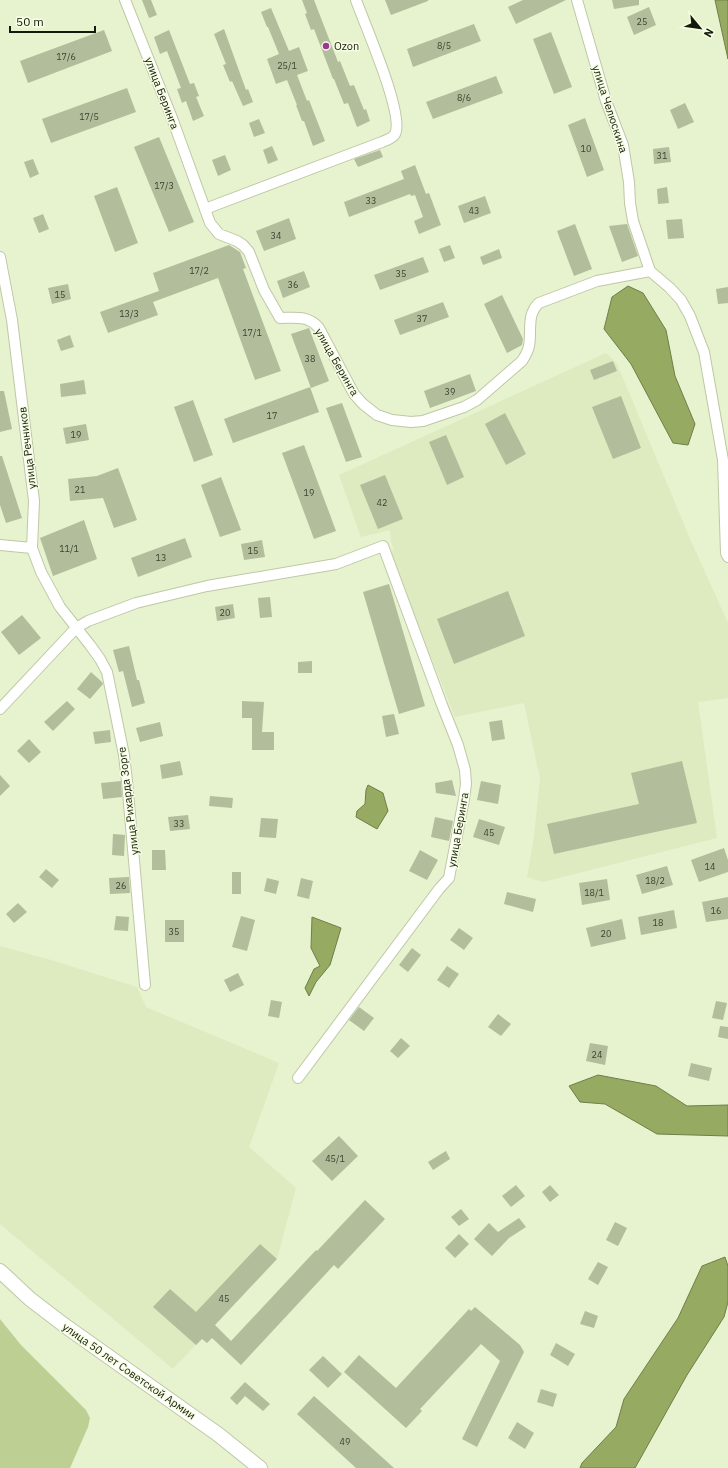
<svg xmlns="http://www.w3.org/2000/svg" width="728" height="1468" font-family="'IBM Plex Sans',sans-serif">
<rect width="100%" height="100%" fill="#e7f2cf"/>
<!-- built -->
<g fill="#deebc0">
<polygon points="606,353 617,364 691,541 728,623 728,698 698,702 717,838 543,882 527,877 534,836 540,779 524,703 455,717 389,552 394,550 391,542 390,530 361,537 339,475 348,471"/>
<polygon points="0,946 51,960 137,987 146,1007 279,1063 249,1147 296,1188 277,1259 173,1369 0,1224"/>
</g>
<!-- green -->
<polygon fill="#becf94" points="0,1319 21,1345 86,1410 90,1418 88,1427 70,1468 0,1468"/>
<!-- water -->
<g fill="#97aa62" stroke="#707e48">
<polygon points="715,0 728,0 728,59"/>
<polygon points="628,286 643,293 666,330 675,376 695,424 688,445 673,443 631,364 604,329 612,297"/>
<polygon points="368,785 383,793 388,811 377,829 356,817 357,811 365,804 366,790"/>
<polygon points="312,917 341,928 330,965 316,982 309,996 305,988 314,969 320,966 311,948"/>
<polygon points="598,1075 656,1086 687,1106 728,1105 728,1136 657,1134 605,1104 580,1102 569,1086"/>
<polygon points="725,1257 728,1266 728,1302 724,1317 687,1375 635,1468 580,1468 582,1463 616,1427 624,1399 678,1318 702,1266"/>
</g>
<!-- building -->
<g fill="#b2bd9b">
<polygon points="142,0 151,0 157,15 149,18"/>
<polygon points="302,0 314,0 338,62 340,61 350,86 354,85 364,110 366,109 370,121 357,127 348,103 344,104 334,79 333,79 314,29 311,30 305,14 307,13"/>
<polygon points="385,0 428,0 428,1 391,15"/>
<polygon points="523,0 566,0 516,24 508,7"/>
<polygon points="612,0 639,0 639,5 614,9"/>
<polygon points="649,7 656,25 634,35 627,17"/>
<polygon points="271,8 289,51 299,47 308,71 297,75 307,101 309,100 325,141 313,146 304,121 302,121 296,105 297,105 287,80 276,84 267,59 279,54 268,27 267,27 261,12"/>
<polygon points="474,24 481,41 413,67 407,49"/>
<polygon points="224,29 246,90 248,89 253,102 243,106 232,81 230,82 223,65 226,64 214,34"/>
<polygon points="104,30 112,51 28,83 20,61"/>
<polygon points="169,30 190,84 194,83 199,96 196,97 204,116 193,121 186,101 182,103 177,89 181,88 167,51 160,54 154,37"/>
<polygon points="551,32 572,87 554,94 533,39"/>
<polygon points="496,76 503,93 433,119 426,102"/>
<polygon points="127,88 136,112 51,143 42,119"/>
<polygon points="685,103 694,122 678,129 670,110"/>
<polygon points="585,118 604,170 587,177 568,125"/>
<polygon points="259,119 265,133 254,137 249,123"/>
<polygon points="159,137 194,222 169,232 134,147"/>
<polygon points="272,146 278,160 268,164 263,150"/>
<polygon points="669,147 671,162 654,164 653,149"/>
<polygon points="380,150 383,157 358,167 354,159"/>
<polygon points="225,155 231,170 218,176 212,160"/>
<polygon points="33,159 39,174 30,178 24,162"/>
<polygon points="415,165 426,194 429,193 441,225 419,234 414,221 423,217 415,195 411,196 410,194 349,217 344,202 404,179 401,171"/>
<polygon points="117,187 138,243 115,252 94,196"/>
<polygon points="667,187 669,203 658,204 657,189"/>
<polygon points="485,196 491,213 464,223 458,206"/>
<polygon points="43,214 49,229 39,233 33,218"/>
<polygon points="289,218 296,239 264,251 256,231"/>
<polygon points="682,219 684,238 668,239 666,220"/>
<polygon points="575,224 592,269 574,276 557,231"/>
<polygon points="627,224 638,256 622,262 609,226"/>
<polygon points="229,245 240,252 246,268 243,269 281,371 255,380 218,278 153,302 158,315 108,333 100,312 159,291 153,273"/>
<polygon points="450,245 455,258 444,262 439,249"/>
<polygon points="499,249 502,258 483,265 480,257"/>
<polygon points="423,257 429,272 380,290 374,275"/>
<polygon points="304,271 310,287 283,298 277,281"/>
<polygon points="68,284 71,299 52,304 48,288"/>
<polygon points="728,287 728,303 718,304 716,289"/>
<polygon points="502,295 523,339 522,345 507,353 484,304"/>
<polygon points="443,302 449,317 400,335 394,320"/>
<polygon points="309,328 329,381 311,388 291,334"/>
<polygon points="70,335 74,347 61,351 57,340"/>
<polygon points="613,361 617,371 594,380 590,370"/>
<polygon points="470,374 476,391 430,408 424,391"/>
<polygon points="84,380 86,394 61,397 60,384"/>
<polygon points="310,387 319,412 233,443 224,419"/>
<polygon points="0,391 4,391 12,429 0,432"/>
<polygon points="621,396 641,448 613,459 592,407"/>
<polygon points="193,400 213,455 194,462 174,407"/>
<polygon points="342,403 362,457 346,462 326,408"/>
<polygon points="505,413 526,454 506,465 485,424"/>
<polygon points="86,424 89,440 66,444 63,428"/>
<polygon points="446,435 464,477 447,485 429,442"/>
<polygon points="304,445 336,531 314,539 282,453"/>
<polygon points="0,456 2,456 22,518 6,523 0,505"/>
<polygon points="118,468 137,520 114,528 103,498 70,501 68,479 97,476"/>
<polygon points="385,475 403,519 378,529 360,485"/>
<polygon points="221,477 241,530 220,537 201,485"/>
<polygon points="84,520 97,559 53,576 40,538"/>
<polygon points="185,538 192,557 138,577 131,558"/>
<polygon points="262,540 265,557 244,560 241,544"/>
<polygon points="389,584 425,706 399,714 363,592"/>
<polygon points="508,591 525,636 454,664 437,619"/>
<polygon points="270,597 272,617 260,618 258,598"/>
<polygon points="233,604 235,618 217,621 215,607"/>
<polygon points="22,615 41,638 19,655 1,632"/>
<polygon points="129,646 137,680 139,680 145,703 132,707 123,671 119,672 113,650"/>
<polygon points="312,661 312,673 298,673 298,662"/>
<polygon points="91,672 102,682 103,684 90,699 77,689"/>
<polygon points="67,701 75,709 53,731 44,722"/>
<polygon points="242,701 264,702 262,732 274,732 274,750 252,750 252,718 242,718"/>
<polygon points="394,714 399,734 386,737 382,716"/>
<polygon points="502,720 505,739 492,741 489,722"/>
<polygon points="160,722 163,736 140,742 136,728"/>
<polygon points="110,730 111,742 95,744 93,732"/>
<polygon points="29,739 41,752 29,763 17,751"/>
<polygon points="180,761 183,775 162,779 160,765"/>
<polygon points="682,761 697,823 554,854 547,824 639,804 631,773"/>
<polygon points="0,775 10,786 0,796"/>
<polygon points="452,780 456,796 436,793 435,783"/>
<polygon points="121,781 122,797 103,799 101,783"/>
<polygon points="481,781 501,785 498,804 477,800"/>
<polygon points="210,796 233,798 232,808 209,806"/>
<polygon points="188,815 190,829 170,831 168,817"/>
<polygon points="435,817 453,821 449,841 431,837"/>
<polygon points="261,818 278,819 276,838 259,837"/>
<polygon points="479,819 505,827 499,845 473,837"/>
<polygon points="113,834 125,835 124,856 112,855"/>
<polygon points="724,848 728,860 728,872 699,882 691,860"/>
<polygon points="152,850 165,850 166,870 152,870"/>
<polygon points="420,850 438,860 427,880 409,871"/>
<polygon points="667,866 673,885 642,894 636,875"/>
<polygon points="46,869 59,880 52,888 39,877"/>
<rect x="232" y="872" width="9" height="22"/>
<polygon points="129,877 130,893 110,894 109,878"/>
<polygon points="267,878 279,881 276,894 264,891"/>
<polygon points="301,878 313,881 309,899 297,896"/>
<polygon points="607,879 610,900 582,905 579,883"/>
<polygon points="507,892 536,899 533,912 504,904"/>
<polygon points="728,897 728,919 706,922 702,902"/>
<polygon points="18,903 27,912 14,923 6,914"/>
<polygon points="674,910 677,928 641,935 638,917"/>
<polygon points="116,916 129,917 128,931 114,930"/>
<polygon points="241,916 255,920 247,951 232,947"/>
<polygon points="622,919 626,939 591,947 586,928"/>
<rect x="165" y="920" width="19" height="22"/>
<polygon points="459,928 473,938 464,950 450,940"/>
<polygon points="412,948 421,955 408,972 399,965"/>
<polygon points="447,966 459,974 449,988 437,980"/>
<polygon points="238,973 244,985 230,992 224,980"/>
<polygon points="271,1000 282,1002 279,1018 268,1016"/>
<polygon points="716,1001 727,1003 723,1020 712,1018"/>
<polygon points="359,1007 374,1018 364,1031 349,1020"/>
<polygon points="498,1014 511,1024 501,1036 488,1027"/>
<polygon points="720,1026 728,1027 728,1039 718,1037"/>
<polygon points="401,1038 410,1046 398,1058 390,1051"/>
<polygon points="590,1043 608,1046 605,1065 586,1061"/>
<polygon points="691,1063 712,1068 709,1081 688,1076"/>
<polygon points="339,1136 358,1156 332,1181 312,1161"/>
<polygon points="446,1151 450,1159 433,1170 428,1162"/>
<polygon points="516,1185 525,1196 511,1207 502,1196"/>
<polygon points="550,1185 559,1195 550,1202 542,1192"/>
<polygon points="365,1200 385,1219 338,1269 334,1265 241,1365 212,1338 207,1343 202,1339 196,1345 153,1307 170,1289 196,1312 260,1244 277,1259 215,1325 231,1341 316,1250 317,1251"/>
<polygon points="461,1209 469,1219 459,1226 451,1217"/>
<polygon points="519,1218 526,1227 509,1238 492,1256 474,1239 489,1223 498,1232"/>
<polygon points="615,1222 627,1228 618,1246 606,1240"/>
<polygon points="459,1234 469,1244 455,1258 445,1248"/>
<polygon points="598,1262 608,1267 598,1285 588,1279"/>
<polygon points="475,1307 520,1345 524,1352 477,1447 462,1439 500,1361 481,1344 420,1409 422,1411 406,1428 344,1372 359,1355 396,1388 469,1309 471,1311"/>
<polygon points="585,1311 598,1316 594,1328 580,1324"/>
<polygon points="556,1343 575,1354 568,1366 550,1355"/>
<polygon points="323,1356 342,1374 328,1388 309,1370"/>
<polygon points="245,1382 270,1404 263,1411 245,1396 237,1405 230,1398"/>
<polygon points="541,1389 557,1394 553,1407 537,1402"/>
<polygon points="314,1396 394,1468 356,1468 297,1414"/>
<polygon points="517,1422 534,1433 525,1449 508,1438"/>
</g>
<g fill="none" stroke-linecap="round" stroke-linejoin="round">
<defs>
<g id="minor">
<path d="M125 0 172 118 205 209 382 142C387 140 393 138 395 134 405 115 364 23 356 0"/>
<polyline points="577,0 606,101 623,145 629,182 630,203 633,221 650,271 670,288 681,300 690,316 704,352 723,460 726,553 728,557"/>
<path d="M205 209 210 223 219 234 237 241 243 245 249 252 264 290 280 318C295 318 308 315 319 328L354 394 363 404 377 415 392 420 411 422 423 421 464 407 477 400 522 361C525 356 528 352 529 346 532 331 526 315 539 303L597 281 650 271"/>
<polyline points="0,257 12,320 34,501 32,548 41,572 60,607 90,645 100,659 107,672 124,755 127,781 145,985"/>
<polyline points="0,545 32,548"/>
<polyline points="0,709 76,628 88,621 136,603 207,586 336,564 383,546 442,705 458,745 465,770 466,784 464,799 449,878 439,889 298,1078"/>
</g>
<polyline id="secondary" points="0,1271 30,1299 64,1325 219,1435 260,1468"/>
</defs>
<!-- minor casing -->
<use href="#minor" stroke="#bec8a6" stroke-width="12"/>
<!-- secondary casing -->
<use href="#secondary" stroke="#bec8a6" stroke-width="16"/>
<!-- minor -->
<use href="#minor" stroke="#fff" stroke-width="10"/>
<!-- secondary -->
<use href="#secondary" stroke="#fff" stroke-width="14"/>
</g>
<!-- markers -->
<circle fill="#9f3496" stroke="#f5fee2" stroke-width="1.5" cx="326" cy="46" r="4"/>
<g text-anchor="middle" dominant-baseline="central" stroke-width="3" stroke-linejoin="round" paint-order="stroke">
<!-- number labels -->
<g font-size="9" fill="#3c4230">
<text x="642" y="21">25</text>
<text x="444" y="45">8/5</text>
<text x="66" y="56">17/6</text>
<text x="287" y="65">25/1</text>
<text x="464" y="97">8/6</text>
<text x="89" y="116">17/5</text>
<text x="586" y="148">10</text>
<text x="662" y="155">31</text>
<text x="164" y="185">17/3</text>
<text x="371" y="200">33</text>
<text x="474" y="210">43</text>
<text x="276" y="235">34</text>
<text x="199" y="270">17/2</text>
<text x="401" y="273">35</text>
<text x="293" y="284">36</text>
<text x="60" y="294">15</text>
<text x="129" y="313">13/3</text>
<text x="422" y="318">37</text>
<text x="252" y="332">17/1</text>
<text x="310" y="358">38</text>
<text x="450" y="391">39</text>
<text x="272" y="415">17</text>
<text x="76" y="434">19</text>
<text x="80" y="489">21</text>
<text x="309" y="492">19</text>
<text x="382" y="502">42</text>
<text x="69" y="548">11/1</text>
<text x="253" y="550">15</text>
<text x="161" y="557">13</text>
<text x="225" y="612">20</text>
<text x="179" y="823">33</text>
<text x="489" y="832">45</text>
<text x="710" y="866">14</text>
<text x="655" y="880">18/2</text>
<text x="121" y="885">26</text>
<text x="594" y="892">18/1</text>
<text x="716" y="910">16</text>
<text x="658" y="922">18</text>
<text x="174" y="931">35</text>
<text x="606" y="933">20</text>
<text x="597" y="1054">24</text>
<text x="335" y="1158">45/1</text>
<text x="224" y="1298">45</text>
<text x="345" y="1441">49</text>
</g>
<!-- poi labels -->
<g font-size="11" fill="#15190c" stroke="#f5fee2" text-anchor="start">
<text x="334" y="46">Ozon</text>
</g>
<!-- street labels -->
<g font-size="11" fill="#15190c" stroke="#f5fee2">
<text transform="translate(162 93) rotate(69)">улица Беринга</text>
<text transform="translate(610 109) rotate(72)">улица Челюскина</text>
<text transform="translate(337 362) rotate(60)">улица Беринга</text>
<text transform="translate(27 448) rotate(-97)">улица Речников</text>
<text transform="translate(128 801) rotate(-97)">улица Рихарда Зорге</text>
<text transform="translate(458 830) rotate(-80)">улица Беринга</text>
<text transform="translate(129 1371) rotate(35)">улица 50 лет Советской Армии</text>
</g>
</g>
<!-- north arrow -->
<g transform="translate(700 28) rotate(119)" stroke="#f5fee2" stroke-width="3" paint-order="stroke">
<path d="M0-3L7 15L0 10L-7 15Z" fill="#15190c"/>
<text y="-6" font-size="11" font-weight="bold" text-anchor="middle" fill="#15190c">N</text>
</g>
<!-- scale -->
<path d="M10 26v6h85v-6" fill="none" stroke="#15190c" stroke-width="2"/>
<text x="16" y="26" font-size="12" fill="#15190c" stroke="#f5fee2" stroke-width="3" paint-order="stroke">50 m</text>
</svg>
